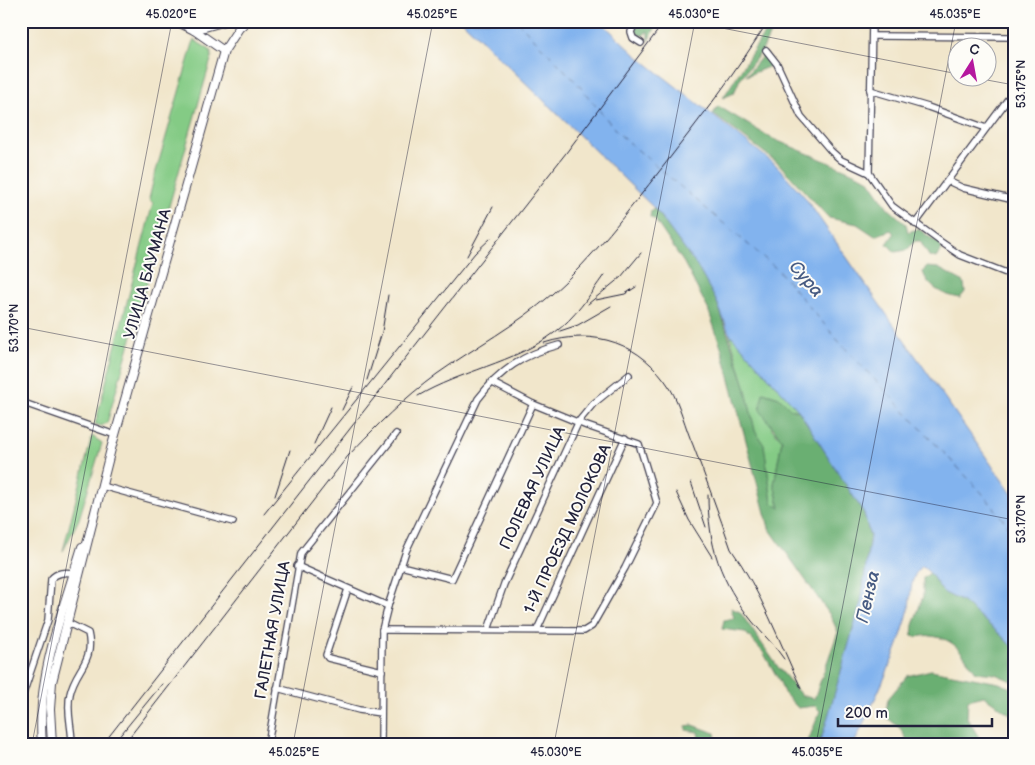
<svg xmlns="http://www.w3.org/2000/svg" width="1035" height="765" font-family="'Balsamiq Sans',sans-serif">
<rect width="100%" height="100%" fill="#fdfcf7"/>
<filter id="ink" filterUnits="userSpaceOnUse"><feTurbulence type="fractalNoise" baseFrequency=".02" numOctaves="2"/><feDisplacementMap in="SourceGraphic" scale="10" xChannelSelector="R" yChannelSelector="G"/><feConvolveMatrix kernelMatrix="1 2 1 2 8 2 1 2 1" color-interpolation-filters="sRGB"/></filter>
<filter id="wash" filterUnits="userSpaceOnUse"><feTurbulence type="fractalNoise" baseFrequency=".0096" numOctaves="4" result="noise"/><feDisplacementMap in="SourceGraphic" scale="20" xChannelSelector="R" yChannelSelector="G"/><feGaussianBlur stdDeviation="1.12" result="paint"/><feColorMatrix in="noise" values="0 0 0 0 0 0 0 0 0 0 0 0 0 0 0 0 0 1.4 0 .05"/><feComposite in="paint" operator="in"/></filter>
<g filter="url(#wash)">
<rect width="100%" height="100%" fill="#f1e6cb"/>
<!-- green -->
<g fill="#84cb85" stroke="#537660">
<polygon points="194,40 210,50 212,56 107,423 101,426 95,424 153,203 149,199 154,178"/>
<polygon points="729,333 799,411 791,409 779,397 763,392 772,429 782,440 774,484 780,509 772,503 764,446 755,431 745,386"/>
<polygon points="92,436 102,443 79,519 63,551"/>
</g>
<!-- forest -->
<g fill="#6baf72" stroke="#466856">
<polygon points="640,21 659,21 648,41 648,31 642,36 636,33 635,27"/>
<polygon points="772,21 776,21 762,51 740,79 734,93 723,98"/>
<polygon points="764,54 767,54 773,65 746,76"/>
<path d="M718 106 771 138 868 179 888 208 906 224 908 232 918 229C926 233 930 239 939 243L942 249 936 258 929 256 920 241H915L907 250 895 252 887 244 894 234 891 230 875 236 857 224 829 218 778 163 713 114Z"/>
<polygon points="655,209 697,266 717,302 745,386 755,431 764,445 772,503 780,508 774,484 782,440 760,410 763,392 779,397 791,409 799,411 864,513 870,536 861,602 823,734 818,744 807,744 820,711 815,706 798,708 784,693 780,682 763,652 745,632 722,629 724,620 734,618 731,608 740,612 778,667 801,695 814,699 838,632 830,615 769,528 722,350 708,309 684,263 655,220 650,217 651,211"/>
<path d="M926 267 938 268 964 282 965 292 960 298C943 295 928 288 923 272Z"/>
<path d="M930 573 943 592 963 602 1001 635 1014 649V682L995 674 976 672C962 653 956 639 931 636 923 634 920 639 912 635L913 625 923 596V578Z"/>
<polygon points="931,670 999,683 1014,689 1014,717 984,696 968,700 967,718 983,744 911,744 908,742 900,728 885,716 888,699 907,676"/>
<polygon points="693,725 715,733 717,744 700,744 698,732 686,730 686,726"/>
</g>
<!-- water -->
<path fill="#82b3ee" stroke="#526a94" d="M462 21H600L636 55 776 165 804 196 1014 497V649L1001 635 963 602 943 592 930 573 922 566C908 576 912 601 907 616 895 662 873 701 854 744H818L823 734 861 602 870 536 864 513 799 411 729 333 717 302 697 266 655 209Z"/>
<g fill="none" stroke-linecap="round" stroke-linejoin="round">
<!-- ferry -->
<polyline stroke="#485c83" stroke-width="1" stroke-dasharray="6 5" stroke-linecap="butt" points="517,21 577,83 618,133 778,270 841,344 982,493 1014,533"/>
</g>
</g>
<g filter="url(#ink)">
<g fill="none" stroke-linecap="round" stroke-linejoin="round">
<defs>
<g id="minor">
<polyline points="636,21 631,32 633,38 641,43"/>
<polyline points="1011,21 1014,27"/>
<polyline points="872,36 1014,37"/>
<polyline points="766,50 777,64 801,116 831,151 841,160 869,173 892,206 941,242 960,255 1014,276"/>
<polyline points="870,90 928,107 986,128"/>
<polyline points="869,173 872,21"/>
<polyline points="948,181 963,188 1014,200"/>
<polyline points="915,224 1014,91"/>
<polyline points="21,402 115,435"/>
<polyline points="102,486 233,522"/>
<polyline points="297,566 388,606"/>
<polyline points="401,566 452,579 533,404"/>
<polyline points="348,589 326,655 328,658 382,671"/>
<path d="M66 622 88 633C95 662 75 669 70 694 66 711 72 727 72 744"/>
<polyline points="382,630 584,631 592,626 625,568 657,503 639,444 587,426 533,404 491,382"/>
<polyline points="488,630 504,584 579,421 593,404 629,375"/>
<polyline points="537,630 625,438"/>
<polyline points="277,688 359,710 381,713"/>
<path d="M21 700 48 620 51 579C57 572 65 572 74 573"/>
<polyline points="268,744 301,553 396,434"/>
<path d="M381 744 382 630 388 606 406 551 478 399C500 370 524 354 559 345"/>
</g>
<g id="major">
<polyline points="176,21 194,30 224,51"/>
<polyline points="194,30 226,21"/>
<path d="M42 744C36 676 63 611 82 547"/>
<polyline points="52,744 50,709 52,682 111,449 224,51 239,28 247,21"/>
</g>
</defs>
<!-- minor casing -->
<use href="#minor" stroke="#413f51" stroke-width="8"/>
<!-- major casing -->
<use href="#major" stroke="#413f51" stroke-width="10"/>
<!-- minor -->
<use href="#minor" stroke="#fff" stroke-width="5.5"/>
<!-- major -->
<use href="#major" stroke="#fff" stroke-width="8"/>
<!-- rail -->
<g stroke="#22223b" stroke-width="1">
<polyline points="467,256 493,207"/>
<polyline points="596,300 625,294 636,287"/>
<polyline points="588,304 621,277 641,253"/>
<polyline points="560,331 578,325 611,306"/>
<path d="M544 343C595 327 641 343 670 388 680 404 685 427 693 445 706 479 719 514 731 549 761 591 779 641 801 688"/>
<polyline points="367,380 382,332 388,295"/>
<path d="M418 396C460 371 514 363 554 333 575 318 589 296 604 275"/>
<polyline points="342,410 353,387"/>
<polyline points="314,444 331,407"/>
<polyline points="691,482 706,527"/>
<polyline points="676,492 689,520 712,557"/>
<path d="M708 495C708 545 720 581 752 621 762 634 775 645 784 659"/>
<polyline points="275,496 290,450"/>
<polyline points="264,514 475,253 491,238"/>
<polyline points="103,744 566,153 665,21"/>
<polyline points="113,744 162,684"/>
<path d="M124 744 348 456C376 426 404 398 437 374 475 347 517 325 552 294 594 257 627 212 662 168 699 120 736 73 768 21"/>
</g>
</g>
</g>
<!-- ticks -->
<path fill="none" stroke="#22223b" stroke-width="1" stroke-opacity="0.45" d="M686 21 958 74M976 78 1014 85M21 327 1014 520M32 744 172 21M293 744 433 21M554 744 695 21M816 744 956 21"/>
<g text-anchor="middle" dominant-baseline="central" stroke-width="4" stroke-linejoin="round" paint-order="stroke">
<!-- street labels -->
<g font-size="16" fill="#22223b" stroke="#fdfcf7">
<text transform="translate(148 274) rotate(-74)">УЛИЦА БАУМАНА</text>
<text transform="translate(533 488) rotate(-65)">ПОЛЕВАЯ УЛИЦА</text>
<text transform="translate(568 529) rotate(-65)">1-Й ПРОЕЗД МОЛОКОВА</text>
<text transform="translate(273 630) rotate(-80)">ГАЛЕТНАЯ УЛИЦА</text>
</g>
<!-- water labels -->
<g font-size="18" font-style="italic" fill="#485c83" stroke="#fdfcf7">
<text transform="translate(806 279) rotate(49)">Сура</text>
<text transform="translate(868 597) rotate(-77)">Пенза</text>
</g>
</g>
<!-- margin -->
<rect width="1035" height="765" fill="none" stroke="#fdfcf7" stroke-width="55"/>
<!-- north arrow -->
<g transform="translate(972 62) rotate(11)"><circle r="24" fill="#fdfcf7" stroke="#a5a5ac"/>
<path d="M0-4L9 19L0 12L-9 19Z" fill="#b5179e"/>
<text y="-8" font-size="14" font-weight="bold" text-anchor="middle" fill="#22223b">С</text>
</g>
<!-- scale -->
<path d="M838 718v8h154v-8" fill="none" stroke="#22223b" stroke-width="2.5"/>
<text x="845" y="718" font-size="15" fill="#22223b" stroke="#fdfcf7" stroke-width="4" paint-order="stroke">200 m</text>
<rect x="28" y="28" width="980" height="710" fill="none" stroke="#22223b" stroke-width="2"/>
<g font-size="12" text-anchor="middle" fill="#22223b">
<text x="171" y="18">45.020°E</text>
<text x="432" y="18">45.025°E</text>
<text x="694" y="18">45.030°E</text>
<text x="955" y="18">45.035°E</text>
<text transform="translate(1021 84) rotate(-90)" y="4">53.175°N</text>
<text transform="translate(14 328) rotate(-90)" y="4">53.170°N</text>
<text transform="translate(1021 519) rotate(-90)" y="4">53.170°N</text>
<text x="294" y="756">45.025°E</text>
<text x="556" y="756">45.030°E</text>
<text x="817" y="756">45.035°E</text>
</g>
</svg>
